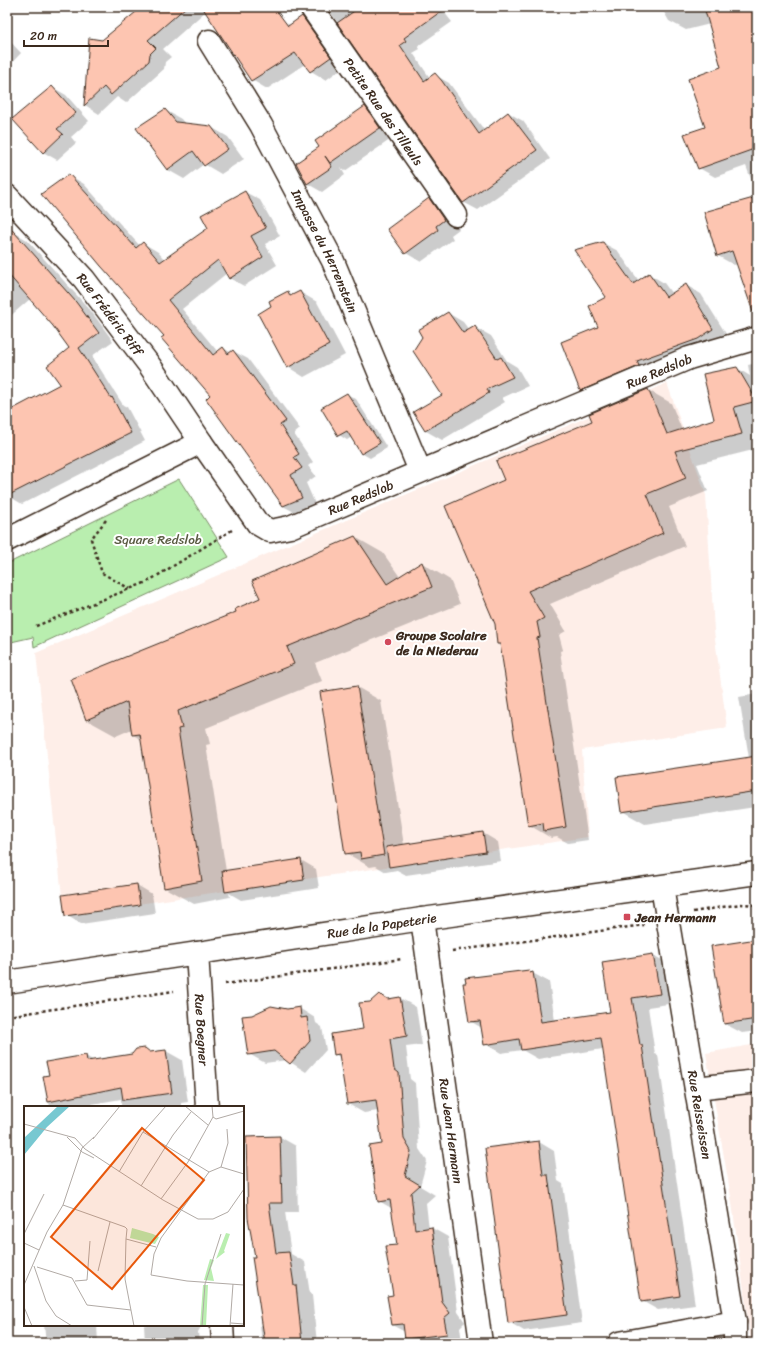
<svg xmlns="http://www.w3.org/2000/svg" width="764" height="1350" font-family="Sriracha,sans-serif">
<rect width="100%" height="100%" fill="#fff"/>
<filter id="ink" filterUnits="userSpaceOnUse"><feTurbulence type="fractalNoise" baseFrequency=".025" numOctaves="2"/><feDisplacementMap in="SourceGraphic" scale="8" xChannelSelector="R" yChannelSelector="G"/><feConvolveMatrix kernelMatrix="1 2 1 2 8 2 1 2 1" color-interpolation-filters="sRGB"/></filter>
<g filter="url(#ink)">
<!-- built -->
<g fill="#feeee8">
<polygon points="667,383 706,495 714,631 727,728 582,750 588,837 64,915 36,653"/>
<polygon points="757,1044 757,1343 751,1343 732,1203 706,1053"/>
</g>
<!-- green -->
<polygon fill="#b9eeaf" stroke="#7a8c66" points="179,479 229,557 34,647 33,637 11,642 10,652 7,653 7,564"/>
<!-- shadow -->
<g fill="#0003">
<polygon points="143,7 257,7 290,25 302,17 317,26 345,66 326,80 311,71 305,64 267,89 252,80 206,11 163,49 171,57 165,62 164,69 126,103 117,97 99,114 85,105 103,41"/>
<polygon points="327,7 440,7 452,22 418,46 420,49 413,53 430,78 435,75 449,83 485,131 509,113 523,121 550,159 478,210 463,202"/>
<polygon points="661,7 757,7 757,195 746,166 715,177 699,168 706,128 722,68 710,24 686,30 669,21"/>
<polygon points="7,38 21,53 7,68"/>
<polygon points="52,87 66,95 89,121 71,137 76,143 57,160 43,152"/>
<polygon points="365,107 379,115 394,137 345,171 341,168 345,175 322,192 308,184 297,163 320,147"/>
<polygon points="165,110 181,119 185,124 211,127 228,137 244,159 221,174 204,164 184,179 168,170"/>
<polygon points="69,175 84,184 140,246 143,243 158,252 165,260 210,228 245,192 260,200 280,236 265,244 277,265 244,286 229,278 227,273 182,309 218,352 223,348 230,352 233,351 248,359 300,429 294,434 313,462 308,466 316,476 306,483 316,506 298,514 283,506 211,396 165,336"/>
<polygon points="757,198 757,296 738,264 734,265 718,256"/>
<polygon points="429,199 444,208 459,229 451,235 453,239 421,262 406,253"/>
<polygon points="12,231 27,240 91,311 113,341 92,356 123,405 127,407 145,441 22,504 7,495 7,405 11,411 62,385 71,348 30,299 7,319 7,236"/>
<polygon points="603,243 618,251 639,281 649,274 664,283 672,294 686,285 701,294 728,337 596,398 581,390 608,297"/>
<polygon points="287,292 294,295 300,292 317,302 345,355 304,377 288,367 273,306"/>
<polygon points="448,313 463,322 469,330 475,327 491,336 507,361 517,367 528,386 502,398 505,402 442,440 426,431 443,395"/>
<polygon points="757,363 757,449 697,464 708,491 669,507 685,546 550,604 566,631 559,635 563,650 560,651 588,840 568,843 557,837 551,838 529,825 502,646 498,644 505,481 594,421 591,414 648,390 671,403 682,430 715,420 737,368 750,376 748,365"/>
<polygon points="347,394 356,399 387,448 370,458 361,453 352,437 347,440 339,435"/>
<polygon points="355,537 383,553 400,577 422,563 450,580 460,604 315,663 322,681 206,728 210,744 206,745 226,871 301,860 316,869 319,888 241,900 229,893 230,897 194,904 165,888 142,740 133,735 132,729 116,736 87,720 72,680 237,612 261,599"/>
<polygon points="357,687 381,701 404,845 483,833 498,842 501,861 406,875 397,870 386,872 376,866 370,867 346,853"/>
<polygon points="757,694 757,812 755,807 645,824 622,811 749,758 739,697"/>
<polygon points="137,885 152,894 155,913 81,924 66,915 63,896"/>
<polygon points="757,940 757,1031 742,1033 725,1024"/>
<polygon points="653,955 669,964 675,1003 648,1007 655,1054 658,1055 695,1305 658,1310 642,1301 603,1049 538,1059 522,1050 501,1053 485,1044 482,1028 470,1021 529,971 549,982 555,1021 611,1013"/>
<polygon points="400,998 416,1007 422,1045 406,1047 410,1079 415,1083 419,1149 427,1161 420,1186 435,1195 426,1203 429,1229 432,1228 448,1237 458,1312 465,1322 460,1327 462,1342 414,1343 406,1339 405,1332 392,1325 398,1246 393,1209 379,1201 384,1145 378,1111 364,1113 348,1104 341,1058 335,1054 364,1030 388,1000"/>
<polygon points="299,1008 315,1018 316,1023 322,1027 326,1050 306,1072 287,1060 265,1063 249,1054"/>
<polygon points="145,1049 152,1053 166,1051 182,1060 188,1102 181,1103 181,1107 121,1107 121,1099 92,1104 93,1106 88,1107 50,1107 44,1076 50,1076 86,1056 94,1061 133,1055"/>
<polygon points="280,1137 296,1146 298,1212 285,1212 291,1254 305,1262 310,1294 312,1295 317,1343 262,1343 260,1325 263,1325 256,1258 247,1138"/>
<polygon points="539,1142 554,1151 558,1181 563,1184 582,1323 524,1331 509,1322"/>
<polygon points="753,1209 757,1209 757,1234"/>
<polygon points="44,1325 97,1325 98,1343 46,1343"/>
<polygon points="144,1325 202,1325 198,1332 199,1343 145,1343"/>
</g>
<!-- building -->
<g fill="#fdc5b1" stroke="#3b2a1e">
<polygon points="142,7 186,7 148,40 156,48 150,54 149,61 111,95 104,87 84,106 89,38 102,40"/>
<polygon points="202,7 274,7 288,26 302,16 331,57 310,72 295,53 251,81"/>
<polygon points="360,7 447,7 404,38 406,41 400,45 424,81 435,73 442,81 479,134 508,112 537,150 463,203 337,23"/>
<polygon points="704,7 757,7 757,148 698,169 684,134 705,127 688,79 721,67"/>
<polygon points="52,86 76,113 57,129 63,134 43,153 12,119"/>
<polygon points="365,106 380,128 330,163 325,156 332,167 307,184 296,163 319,147 315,141"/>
<polygon points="165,109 176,122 211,126 228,149 204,166 193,151 167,170 136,128"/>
<polygon points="69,174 136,248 143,242 160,262 208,228 201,215 245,191 266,228 251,236 263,257 229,279 218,260 168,300 213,355 223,347 228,354 233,350 286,421 280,425 299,454 294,457 302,468 291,475 302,498 283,506 206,399 210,395 161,338 164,336 101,266 41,194"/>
<polygon points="757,197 757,312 753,312 732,251 717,256 704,212"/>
<polygon points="429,198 444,220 436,226 438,230 405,254 387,229"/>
<polygon points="7,224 76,302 99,333 79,348 111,398 112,397 131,433 7,496 7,412 60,384 47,366 69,348 53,326 7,273"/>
<polygon points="603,242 633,284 649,273 666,297 686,284 713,329 698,339 637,361 639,366 580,391 561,342 598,327 589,306 606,297 574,250"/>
<polygon points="288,291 290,296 300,291 329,345 287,368 258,314 271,306 269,301"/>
<polygon points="448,312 463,333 475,326 497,359 501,357 513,377 487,389 489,393 425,431 413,412 442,395 413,351 422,337 418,330"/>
<polygon points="737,367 757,401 734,407 742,434 675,451 686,478 647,494 663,533 528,591 544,618 537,622 540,637 537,638 566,827 544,831 543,823 528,826 500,644 497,644 495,624 445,506 504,480 496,461 592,421 589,414 648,389 667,434 714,419 703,374"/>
<polygon points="347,393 380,443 361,454 347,431 338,436 321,408"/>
<polygon points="355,536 387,584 422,562 432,587 287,647 294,664 178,711 182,728 178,729 202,881 164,888 140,734 132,735 127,702 86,720 71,679 236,612 235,609 260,598 252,581"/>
<polygon points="357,686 384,855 361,859 360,852 345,854 320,692"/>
<polygon points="757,756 757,791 621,812 616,777"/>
<polygon points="483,832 486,852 389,867 386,847"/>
<polygon points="301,859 304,880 225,892 222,871"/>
<polygon points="137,884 140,905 65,916 62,895"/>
<polygon points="757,939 757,1019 724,1024 711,946"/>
<polygon points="653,954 660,994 632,998 640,1045 642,1045 680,1296 641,1302 601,1038 521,1050 519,1039 484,1045 480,1021 469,1022 463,983 466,983 465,978 529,970 530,973 533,972 541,1022 610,1012 602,962"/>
<polygon points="379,994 388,999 400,997 407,1036 390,1039 394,1069 399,1073 404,1139 411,1151 405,1176 420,1185 411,1193 415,1230 432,1227 442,1302 450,1313 444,1318 447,1334 405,1339 403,1324 392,1325 387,1296 393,1295 385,1246 397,1245 390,1200 378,1202 369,1146 382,1144 376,1100 347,1104 339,1054 334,1055 331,1034 363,1029 359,1003 370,1002"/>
<polygon points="271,1006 287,1009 300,1007 301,1018 307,1017 310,1041 290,1064 274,1051 248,1055 242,1016 252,1015"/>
<polygon points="145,1048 150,1052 166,1050 172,1093 123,1100 121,1087 48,1102 43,1076 49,1075 46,1062 86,1055 87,1061 132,1054 136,1049"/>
<polygon points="280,1136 282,1203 269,1203 276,1253 289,1252 294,1285 296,1285 302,1343 265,1343 252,1257 255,1257 248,1218 246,1137"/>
<polygon points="539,1141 543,1175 548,1175 567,1315 508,1323 485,1148"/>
</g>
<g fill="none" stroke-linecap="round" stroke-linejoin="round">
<defs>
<g id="minor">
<path id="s1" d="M311 7 456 215"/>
<path id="s2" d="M209 41 261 125 333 261 420 471"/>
<path id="s3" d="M7 196 84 279 150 366 201 442"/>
<path id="s4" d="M7 540 201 442 258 524 270 531 290 527 689 358 757 338"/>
<path id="s5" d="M662 887 735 1322V1343"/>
<path id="s6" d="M422 919 481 1343"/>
<path id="s7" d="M197 953 207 1107"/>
<path id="s8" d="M7 982 422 919 757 873"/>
<polyline points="696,1088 757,1081"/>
<polyline points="222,1325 223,1343"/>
<polyline points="619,1343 735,1322"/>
</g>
</defs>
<!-- minor casing -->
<use href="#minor" stroke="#3b2a1e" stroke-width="25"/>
<!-- path -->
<g stroke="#3b2a1e" stroke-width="2.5" stroke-dasharray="3 3" stroke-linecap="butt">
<polyline points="106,520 91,539 102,573 130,589"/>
<polyline points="36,626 147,582 232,530"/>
<polyline points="693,912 741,904 757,905"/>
<polyline points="452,951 644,925"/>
<polyline points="225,984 402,959"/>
<polyline points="7,1016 174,991"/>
</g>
<!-- minor -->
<use href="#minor" stroke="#fff" stroke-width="22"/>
</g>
</g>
<!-- markers -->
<g fill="#d1495b" stroke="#fff" stroke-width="1.5">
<circle cx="388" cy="642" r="4"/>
<rect x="623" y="913" width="8" height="8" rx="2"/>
</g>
<g text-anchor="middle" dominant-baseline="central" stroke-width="4" stroke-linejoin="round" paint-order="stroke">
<!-- street labels -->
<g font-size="13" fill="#3b2a1e" stroke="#fff">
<text stroke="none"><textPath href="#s1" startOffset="127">Petite Rue des Tilleuls</textPath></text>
<text stroke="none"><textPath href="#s2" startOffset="240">Impasse du Herrenstein</textPath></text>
<text stroke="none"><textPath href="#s3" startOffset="157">Rue Frédéric Riff</textPath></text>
<text stroke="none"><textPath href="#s4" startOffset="752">Rue Redslob</textPath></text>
<text stroke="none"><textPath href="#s4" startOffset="428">Rue Redslob</textPath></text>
<text stroke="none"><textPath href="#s8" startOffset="379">Rue de la Papeterie</textPath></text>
<text stroke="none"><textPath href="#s7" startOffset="77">Rue Boegner</textPath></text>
<text stroke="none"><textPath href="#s5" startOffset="231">Rue Reisseissen</textPath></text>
<text stroke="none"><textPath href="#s6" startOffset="214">Rue Jean Hermann</textPath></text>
</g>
<!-- park labels -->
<g font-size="13" fill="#5a5b42" stroke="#fff">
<text x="158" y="539">Square Redslob</text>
</g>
<!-- poi labels -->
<g font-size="13" font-weight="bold" fill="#3b2a1e" stroke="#fff" text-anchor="start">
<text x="396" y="635">Groupe Scolaire<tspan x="396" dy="15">de la Niederau</tspan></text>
<text x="635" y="917">Jean Hermann</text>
</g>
</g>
<!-- overview -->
<g transform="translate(24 1106)">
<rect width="220" height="220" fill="#fff"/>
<path d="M108 122 129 128 135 131 131 138 106 132ZM202 127 206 128 200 145 201 146 192 153ZM186 153 190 154 187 162 190 175 180 174ZM179 179H184L182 220H176Z" fill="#b9eeaf"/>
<path d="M34 0H46L23 21 0 49V32Z" fill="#77c8d1"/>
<path fill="none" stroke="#b1aaa5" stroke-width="1" d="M161 0 184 19M188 0 189 11 192 13 220 5M0 18 51 32 61 43M203 23 204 37 197 61 185 66 137 132 130 148 127 169 163 175 220 179M119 26 185 66M43 31 58 46M69 33 96 0M61 43 139 94 174 113H189L204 106 220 83M58 46 70 52M197 61 220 68M95 66 119 26 142 0M117 80 149 29 167 6M137 93 164 56 189 11M39 99 101 121 103 123 102 133 132 141M0 128 20 88M102 133 101 173 110 220M0 137 15 144M10 160 22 195 32 210 48 220M13 161 48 172 63 199 107 204M74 165 86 116M51 175 63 174 66 135M0 179 23 126 39 99 58 42 70 31M0 201 8 220M207 217 220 218M178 220 181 178 197 128M206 220 209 178"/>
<path fill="#e8590c" fill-opacity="0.15" stroke="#e8590c" stroke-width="2" d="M118 22 180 74 88 183 27 131Z"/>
<rect width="220" height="220" fill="none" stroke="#3b2a1e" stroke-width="2"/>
</g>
<!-- margin -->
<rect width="764" height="1350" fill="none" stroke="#fff" stroke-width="24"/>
<rect x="12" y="12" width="740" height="1326" fill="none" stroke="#3b2a1e" stroke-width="1.5" filter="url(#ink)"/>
<!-- scale -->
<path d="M24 40v6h84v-6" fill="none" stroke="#3b2a1e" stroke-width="2"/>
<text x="30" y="40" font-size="12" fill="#3b2a1e" stroke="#ffffff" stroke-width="3" paint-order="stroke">20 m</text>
</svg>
